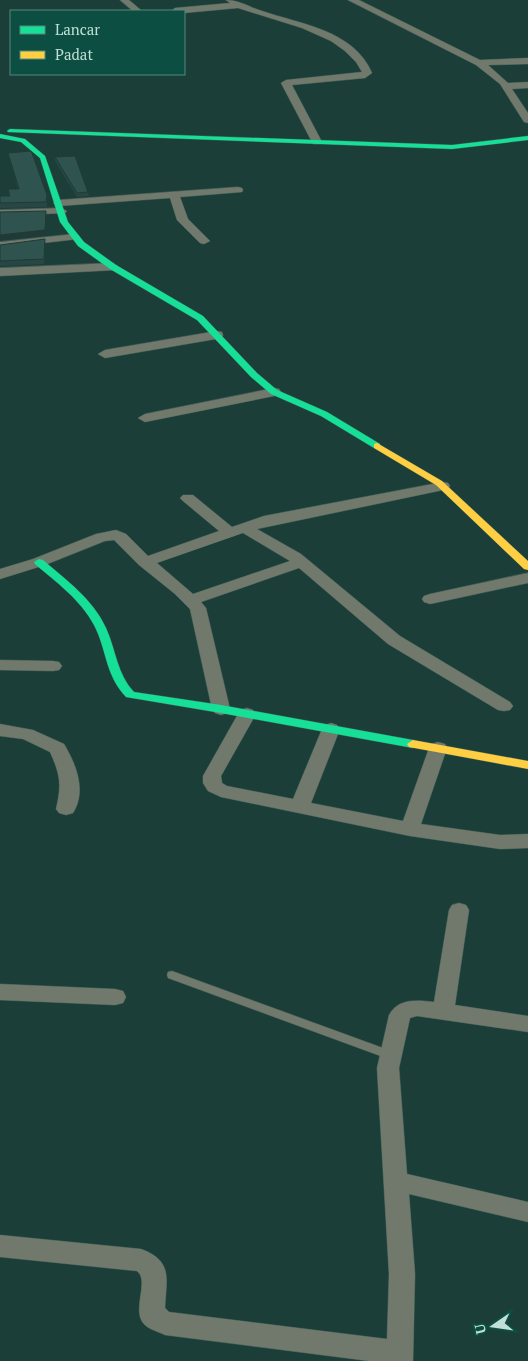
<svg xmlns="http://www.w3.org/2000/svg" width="528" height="1361" font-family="'PT Serif',serif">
<rect width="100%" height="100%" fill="#1b3f38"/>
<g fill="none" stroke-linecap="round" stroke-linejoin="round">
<defs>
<polygon id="lane" points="172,971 394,1052 396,1055 394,1058 390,1059 386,1058 168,978 167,975 168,972"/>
<g id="street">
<polygon points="120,0 129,0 142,11 133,11"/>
<path d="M226 0C239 0 249 7 262 11 300 24 354 30 372 73L365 78 292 85 322 142 321 144H313L312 142 281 83 286 80 362 72 356 62 345 51 331 41 302 28 238 8 184 13 171 11 175 8 230 3Z"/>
<polygon points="348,0 359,0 480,60 528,58 528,64 488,65 508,83 528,82 528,88 512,89 528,113 528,123 524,122 500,84 476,65"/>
<polygon points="238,187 242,188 243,190 242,192 180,197 188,219 210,241 204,244 200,243 177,220 170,198 59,206 53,203 59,200"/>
<polygon points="61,208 67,211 65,213 0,216 0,210"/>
<polygon points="74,234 78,235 80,237 78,239 0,248 0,242"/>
<polygon points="113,263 119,267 117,270 0,276 0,268"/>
<polygon points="217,331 222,332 223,335 222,338 105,358 98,354 105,350"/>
<polygon points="274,388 279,389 281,392 279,395 145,422 138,418 145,414"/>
<path d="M443 482 448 483 450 486 448 489 257 529 301 554 400 636 510 702 513 706 510 710 504 711 498 710 388 644 299 568 201 602 206 608 230 709 227 713 221 715 215 713 212 709 190 609 175 594 139 565 114 540 105 541 45 565 0 579V569L33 559 96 534 116 530 126 534 148 556 219 531 183 501 180 498 183 495H193L232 527 264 516ZM243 533 290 561 193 594 157 563Z"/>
<polygon points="528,573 528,583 430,604 424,602 422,599 424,596 430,594"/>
<polygon points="0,660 53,661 59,662 62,666 59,670 53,671 0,670"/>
<polygon points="247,708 253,710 256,714 221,776 222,783 227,786 293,799 322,729 325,725 331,723 337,725 340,729 311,803 403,821 429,748 431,744 438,742 445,744 447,748 421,824 500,835 528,834 528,848 500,849 410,836 221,797 208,791 203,783 203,776 238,714 241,710"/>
<path d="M0 724 33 730 64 744C76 764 87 791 73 813L66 815 59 813 56 809C62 784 60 774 50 752L23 739 0 736Z"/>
<path d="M459 903 466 905 469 910 455 1005 528 1016V1032L417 1016 410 1018 399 1068 407 1174 528 1202V1222L409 1194 415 1274 413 1361H369L165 1335C159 1332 148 1329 144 1324 131 1310 150 1281 137 1271L0 1257V1235L141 1249C174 1261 166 1280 165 1308L169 1312 387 1339 389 1274 377 1068 389 1015C398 998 417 1000 434 1002L449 910 452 905Z"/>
<polygon points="0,984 115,989 123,991 126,997 123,1003 115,1005 0,1000"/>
</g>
<g id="fast">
<polygon points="10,129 452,145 528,136 528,140 452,149 8,132 7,131"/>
<polygon points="0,134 25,139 45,156 68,222 84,242 116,265 203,316 257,373 277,390 327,412 380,444 380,448 374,448 321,416 271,394 251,377 197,320 110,269 78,246 60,222 40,158 21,142 0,138"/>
<path d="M39 559 43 560C66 580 93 599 106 628 116 650 117 674 134 692L221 705 413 740 419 744 413 748 221 713 126 697C105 675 107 650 94 625 81 600 56 582 35 564L34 562Z"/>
</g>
<g id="slow">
<polygon points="377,443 442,481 528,561 528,570 524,569 436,485 374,448 374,444"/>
<polygon points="413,740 528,761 528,769 409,747 407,744"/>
</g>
</defs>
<!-- lane casing -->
<use href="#lane" stroke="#3f5d56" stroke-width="1"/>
<!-- street casing -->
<use href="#street" stroke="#3f5d56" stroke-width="1"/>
<!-- fast casing -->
<use href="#fast" stroke="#3f5d56" stroke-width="1"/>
<!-- slow casing -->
<use href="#slow" stroke="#3f5d56" stroke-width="1"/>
<!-- lane -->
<use href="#lane" fill="#71796c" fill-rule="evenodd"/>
<!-- street -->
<use href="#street" fill="#71796c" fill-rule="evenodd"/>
<!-- fast -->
<use href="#fast" fill="#16e098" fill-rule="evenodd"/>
<!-- slow -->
<use href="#slow" fill="#ffcf43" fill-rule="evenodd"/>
</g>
<!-- wall -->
<g fill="#284744">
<polygon points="8,153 47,195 47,207 0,208 0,196 9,196 8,189 18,189 9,157"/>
<polygon points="55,157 88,192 89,196 77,197 55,161"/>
<polygon points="0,245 45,245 44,264 0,266"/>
</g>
<!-- shaded-wall -->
<polygon fill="#213a37" points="46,211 46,235 0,240 0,235"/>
<!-- building -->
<g fill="#2f534f" stroke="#213a37">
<polygon points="30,151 32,153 47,195 46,202 0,203 0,196 10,196 8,189 19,189 8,153"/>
<polygon points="75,156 88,192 77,193 55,157"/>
<polygon points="46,211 45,230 0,235 0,212"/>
<polygon points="45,239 44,259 0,261 0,245"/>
</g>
<!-- legend -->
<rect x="10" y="10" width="175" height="65" fill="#0c4e42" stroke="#55887e"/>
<rect x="20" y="26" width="25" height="8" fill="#16e098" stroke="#55887e"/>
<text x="55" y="35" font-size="15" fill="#c2dfd7">Lancar</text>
<rect x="20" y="51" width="25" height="8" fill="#ffcf43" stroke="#55887e"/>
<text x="55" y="60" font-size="15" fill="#c2dfd7">Padat</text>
<!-- north arrow -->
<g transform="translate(493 1326) rotate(257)" stroke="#0c4e42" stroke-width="4" paint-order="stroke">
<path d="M0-4L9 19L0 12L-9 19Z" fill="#c2dfd7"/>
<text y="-8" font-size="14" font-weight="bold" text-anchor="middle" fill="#c2dfd7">U</text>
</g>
</svg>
